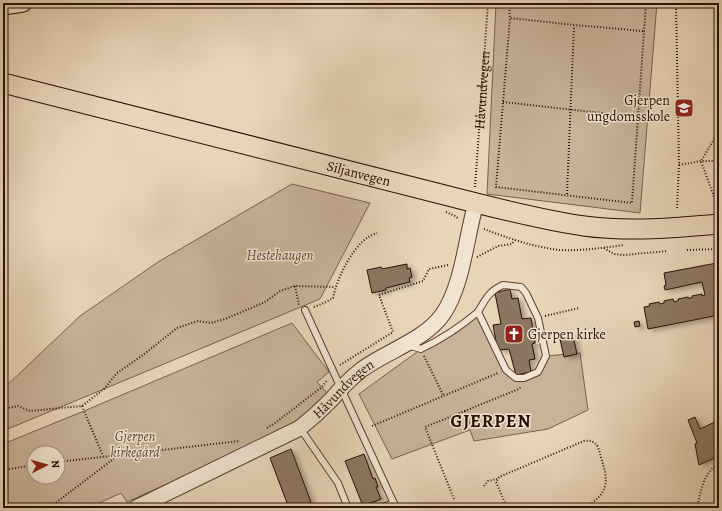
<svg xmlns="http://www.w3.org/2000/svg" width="722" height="511" font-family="Alegreya,serif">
<defs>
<filter id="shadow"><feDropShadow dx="4.5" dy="2.5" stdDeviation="2" flood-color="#0004"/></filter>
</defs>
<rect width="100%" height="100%" fill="#e8d5b8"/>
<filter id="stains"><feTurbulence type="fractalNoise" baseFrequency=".005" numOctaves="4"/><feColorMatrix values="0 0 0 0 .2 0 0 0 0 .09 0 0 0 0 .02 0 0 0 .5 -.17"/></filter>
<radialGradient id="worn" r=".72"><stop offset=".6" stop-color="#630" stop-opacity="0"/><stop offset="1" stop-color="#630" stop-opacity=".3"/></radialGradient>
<!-- green -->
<g fill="#c8b399" stroke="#78614e" fill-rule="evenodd">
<polygon points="496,3 657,3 640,213 487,194"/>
<polygon points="292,184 370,203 320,299 3,431 3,389 80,316 158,262"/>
<polygon points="478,312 506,370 524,378 538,372 546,356 580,353 588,410 548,429 474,441 470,430 392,459 359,394 421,349"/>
<path d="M292 323 329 372 317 382 328 394 285 431 127 502 121 493 88 508H3V444L84 411ZM34 453H58V477H34Z"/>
</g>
<!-- building -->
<g fill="#8c7662" stroke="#290f04" filter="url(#shadow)">
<polygon points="717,263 719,273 719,315 648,329 644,307 650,306 649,304 659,302 660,304 664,303 664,301 673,299 674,302 678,301 678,299 688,297 688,298 692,298 692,296 702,294 702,296 705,295 702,282 665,290 664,286 666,285 664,273"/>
<polygon points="407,264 407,269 410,268 412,277 409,278 410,282 386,288 386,290 372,293 367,270 381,267 382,269"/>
<polygon points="510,289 512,299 518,298 522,319 531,318 535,343 532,344 535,359 529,360 531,372 516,375 509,349 500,350 499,347 497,347 493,325 501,324 495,293"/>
<polygon points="639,321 640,326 635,327 634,322"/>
<polygon points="573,336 577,354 564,357 560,339"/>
<polygon points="695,417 700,429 719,420 719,456 699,465 695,444 697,443 688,420"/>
<polygon points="291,449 311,502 295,508 289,508 270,458"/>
<polygon points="364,454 373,479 375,478 378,487 376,487 381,499 363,506 345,461"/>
</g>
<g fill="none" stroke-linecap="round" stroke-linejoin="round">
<defs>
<g id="service">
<path d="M503 285 521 287 526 293 538 318 546 356 538 372 524 378H516L506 370 478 312C485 300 489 291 503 285Z"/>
<polyline points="305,310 396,508"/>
<path d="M407 345 421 349C442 339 460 327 478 312"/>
<polyline points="300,428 338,483 348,508"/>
<polyline points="379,508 394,503"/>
</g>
<g id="tertiary">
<path id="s2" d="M136 508 300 428C311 419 321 410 331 400 340 389 350 379 361 370 387 351 425 340 443 314 463 285 466 237 476 203"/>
</g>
<polyline id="secondary" points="3,6 23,3"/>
<g id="primary">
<path id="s3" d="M3 83 476 203C512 212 548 221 584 226 629 232 674 228 719 224"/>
</g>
</defs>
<!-- service casing -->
<use href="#service" stroke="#594031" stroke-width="8"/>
<!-- tertiary casing -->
<use href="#tertiary" stroke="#594031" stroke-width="17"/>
<!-- secondary casing -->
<use href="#secondary" stroke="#290f04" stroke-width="19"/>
<!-- primary casing -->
<use href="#primary" stroke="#290f04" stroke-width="21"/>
<!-- path -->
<g stroke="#290f04" stroke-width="2" stroke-dasharray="1 2" stroke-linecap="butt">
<polyline points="500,3 509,4 510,18"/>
<polyline points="676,3 679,165 677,209"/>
<polyline points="643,31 574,25 510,18 496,187 632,203 646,3"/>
<polyline points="503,102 638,117"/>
<polyline points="679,165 701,161 719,161"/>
<path id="s1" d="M475 187 488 3"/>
<polyline points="567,194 574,26"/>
<polyline points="718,208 701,161 719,131"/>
<polyline points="446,212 455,216 459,219"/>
<path d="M484 229C507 238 534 247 559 250 581 251 602 248 624 245"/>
<polyline points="604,248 614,254 624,255 667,251"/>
<polyline points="687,250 719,249"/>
<polyline points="477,257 498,246 512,244 514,240"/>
<polyline points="295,286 299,305"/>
<path d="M314 307 324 303 333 298C337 277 356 238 377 233"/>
<polyline points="545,316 579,308"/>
<polyline points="424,356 443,395"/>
<polyline points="340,365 393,332 379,295 423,281 429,269 448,265"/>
<polyline points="82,406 103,456"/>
<polyline points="3,409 18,406 30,411 82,406 104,389 117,373 143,355 177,328 198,321 211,323 225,319 265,302 280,291 295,286 335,287"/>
<polyline points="465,411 470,425"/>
<polyline points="372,426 498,373"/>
<polyline points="267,428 275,423 322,387 327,380"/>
<polyline points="58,462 240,441"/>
<polyline points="3,470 34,465"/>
<polyline points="484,486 488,481 497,479"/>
<polyline points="454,499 425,427 519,389 521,387"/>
<polyline points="49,508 116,457"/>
<polyline points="501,508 506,506"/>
<path d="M507 508 496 482 499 477 584 441C590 440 594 441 598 447 606 476 615 489 585 508"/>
<path d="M697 508C701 491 703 473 719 463"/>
</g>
<!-- service -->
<use href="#service" stroke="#f0e4d1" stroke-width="6"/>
<!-- tertiary -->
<use href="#tertiary" stroke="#f0e4d1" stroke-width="15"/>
<!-- secondary -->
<use href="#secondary" stroke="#f0e4d1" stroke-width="17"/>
<!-- primary -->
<use href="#primary" stroke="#e8d5b8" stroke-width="19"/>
</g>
<!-- icons -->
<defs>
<symbol id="school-square" viewBox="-11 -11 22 22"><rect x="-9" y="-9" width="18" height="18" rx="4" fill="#8f2418" stroke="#f0e4d1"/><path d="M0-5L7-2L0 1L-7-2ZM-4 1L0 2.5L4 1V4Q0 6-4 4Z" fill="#fff"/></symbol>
<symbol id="church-square" viewBox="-11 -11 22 22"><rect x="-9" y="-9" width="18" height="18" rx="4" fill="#8f2418" stroke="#f0e4d1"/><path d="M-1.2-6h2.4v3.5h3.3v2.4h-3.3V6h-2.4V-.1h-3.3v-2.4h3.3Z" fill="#fff"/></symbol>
</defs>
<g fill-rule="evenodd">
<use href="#school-square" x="673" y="97" width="22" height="22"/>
<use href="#church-square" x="503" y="323" width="22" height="22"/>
</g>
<g text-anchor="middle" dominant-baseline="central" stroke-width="3" stroke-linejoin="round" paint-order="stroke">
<!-- street labels -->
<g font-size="14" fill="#290f04" stroke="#f0e4d1">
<text stroke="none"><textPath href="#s1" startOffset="97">Håvundvegen</textPath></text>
<text stroke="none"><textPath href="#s3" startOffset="367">Siljanvegen</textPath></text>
<text stroke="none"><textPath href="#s2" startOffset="241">Håvundvegen</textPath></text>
</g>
<!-- poi labels -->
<g font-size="14" fill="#290f04" stroke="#f0e4d1" text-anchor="end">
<text x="670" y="100">Gjerpen<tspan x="670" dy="16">ungdomsskole</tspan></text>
<text x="528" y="334" text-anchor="start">Gjerpen kirke</text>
</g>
<!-- park labels -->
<g font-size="14" font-style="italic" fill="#614838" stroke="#f0e4d1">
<text x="280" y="255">Hestehaugen</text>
<text x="135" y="436">Gjerpen<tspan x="135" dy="16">kirkegård</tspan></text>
</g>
<!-- district labels -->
<g font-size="18" font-weight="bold" letter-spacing="1" fill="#290f04" stroke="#f0e4d1">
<text x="491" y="421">GJERPEN</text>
</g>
</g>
<!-- margin -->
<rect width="722" height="511" fill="none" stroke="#e8d5b8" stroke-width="16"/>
<rect x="4" y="4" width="714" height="503" fill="none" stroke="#290f04" stroke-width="2"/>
<rect x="8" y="8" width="706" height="495" fill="none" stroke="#290f04"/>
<!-- north arrow -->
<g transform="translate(46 465) rotate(84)"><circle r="19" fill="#f0e4d1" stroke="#a08f7f"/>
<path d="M0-3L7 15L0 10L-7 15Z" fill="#8f2418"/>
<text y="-6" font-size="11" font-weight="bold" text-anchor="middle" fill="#290f04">N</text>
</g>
<rect width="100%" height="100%" filter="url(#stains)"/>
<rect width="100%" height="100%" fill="url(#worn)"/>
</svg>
